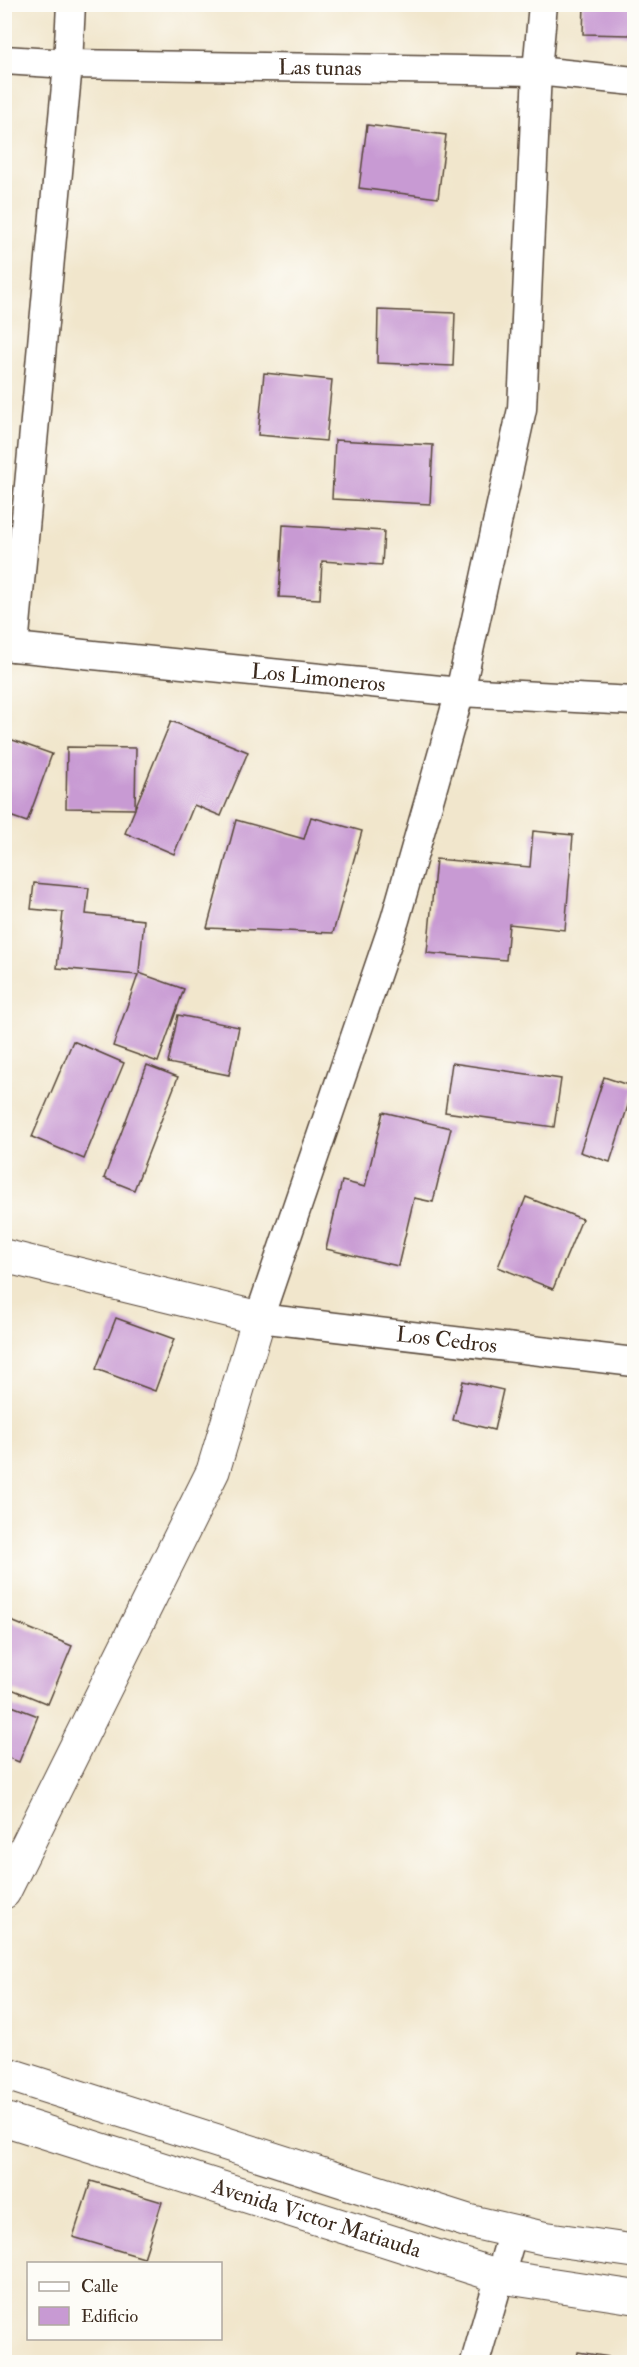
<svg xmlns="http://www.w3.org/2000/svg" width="639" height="2367" font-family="'IM FELL Double Pica',serif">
<rect width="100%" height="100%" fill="#fdfcf7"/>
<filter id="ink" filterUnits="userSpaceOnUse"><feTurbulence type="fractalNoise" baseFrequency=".0167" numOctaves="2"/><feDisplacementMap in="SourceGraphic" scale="12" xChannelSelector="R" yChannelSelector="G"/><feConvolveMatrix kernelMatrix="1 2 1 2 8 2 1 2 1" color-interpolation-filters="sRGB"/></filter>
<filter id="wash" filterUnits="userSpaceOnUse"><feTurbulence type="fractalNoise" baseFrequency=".008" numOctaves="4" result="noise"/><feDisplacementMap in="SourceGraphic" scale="24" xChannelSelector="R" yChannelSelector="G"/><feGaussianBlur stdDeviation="1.35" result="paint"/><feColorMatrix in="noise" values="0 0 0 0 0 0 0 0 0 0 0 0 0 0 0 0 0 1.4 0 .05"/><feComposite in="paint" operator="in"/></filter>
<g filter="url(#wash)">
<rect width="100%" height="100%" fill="#f1e6cc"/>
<g id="blocks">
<!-- building -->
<g fill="#c89ad3">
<polygon points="584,4 631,4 630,35 583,34"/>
<polygon points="367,125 446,135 438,198 359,188"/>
<polygon points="378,310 455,313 453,366 377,363"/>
<polygon points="264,373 332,380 326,441 258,435"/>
<polygon points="335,440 433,445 430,504 332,499"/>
<polygon points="283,525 384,531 382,565 322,561 320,599 279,597"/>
<polygon points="171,721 248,752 221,816 194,805 174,854 125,833 135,809 66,808 67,747 136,748 135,808"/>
<polygon points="4,737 52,754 27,822 4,814"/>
<polygon points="311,817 362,831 333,933 207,928 236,820 304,839"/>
<polygon points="533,831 573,835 565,930 509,924 506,960 427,953 436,859 530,867"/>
<polygon points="34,883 89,888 86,914 144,920 139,973 184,989 158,1062 113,1046 138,975 57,968 63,912 31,909"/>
<polygon points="178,1015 239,1027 229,1075 168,1063"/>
<polygon points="73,1041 124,1063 84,1159 32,1137"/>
<polygon points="452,1063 561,1079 554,1127 445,1112"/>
<polygon points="147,1065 178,1077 134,1190 104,1178"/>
<polygon points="604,1077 634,1087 610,1162 580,1152"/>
<polygon points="383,1112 451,1128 433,1202 414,1198 398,1266 326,1249 342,1181 365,1187"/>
<polygon points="526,1197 582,1219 553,1289 498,1267"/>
<polygon points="116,1318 174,1339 155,1391 96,1369"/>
<polygon points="463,1381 503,1390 494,1430 453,1420"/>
<polygon points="4,1618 72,1646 48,1704 4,1686"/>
<polygon points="4,1703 38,1716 19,1762 4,1756"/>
<polygon points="91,2181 162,2202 144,2258 73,2237"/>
<polygon points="578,2352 634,2361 634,2362 576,2362"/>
</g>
</g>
</g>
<g filter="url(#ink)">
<use href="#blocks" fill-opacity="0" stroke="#564638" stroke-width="1.5"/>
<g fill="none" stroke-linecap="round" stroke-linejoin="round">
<defs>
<g id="minor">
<path id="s1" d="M543 4 537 71 522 409 460 692 395 920 259 1318 634 1362"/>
<path id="s2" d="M4 60 68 64 537 71 634 81"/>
<path id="s3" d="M4 646 460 692 634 701"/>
<polyline points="14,647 68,64 71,4"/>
<polyline points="475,2362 513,2231"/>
</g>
<polyline id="tertiary" points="4,1256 259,1318 213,1471 4,1892"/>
<g id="secondary">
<polyline points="4,2073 468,2221 543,2238 634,2251"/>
<path id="s4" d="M4 2119 502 2277 634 2297"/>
</g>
</defs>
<!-- minor casing -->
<use href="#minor" stroke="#564638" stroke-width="31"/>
<!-- tertiary casing -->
<use href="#tertiary" stroke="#564638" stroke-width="35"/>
<!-- secondary casing -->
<use href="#secondary" stroke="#564638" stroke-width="35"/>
<!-- minor -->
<use href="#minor" stroke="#fff" stroke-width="28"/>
<!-- tertiary -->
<use href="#tertiary" stroke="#fff" stroke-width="33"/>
<!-- secondary -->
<use href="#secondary" stroke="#fff" stroke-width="33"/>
</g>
</g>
<g text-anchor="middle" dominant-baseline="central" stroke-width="4.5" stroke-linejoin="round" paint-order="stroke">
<!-- street labels -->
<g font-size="22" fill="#3b2a1e" stroke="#fdfcf7">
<text stroke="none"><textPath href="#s2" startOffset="316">Las tunas</textPath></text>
<text stroke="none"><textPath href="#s3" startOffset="316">Los Limoneros</textPath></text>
<text stroke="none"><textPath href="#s1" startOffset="1542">Los Cedros</textPath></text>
<text stroke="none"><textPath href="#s4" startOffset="328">Avenida Victor Matiauda</textPath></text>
</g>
</g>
<!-- margin -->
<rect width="639" height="2367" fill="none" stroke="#fdfcf7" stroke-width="24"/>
<!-- legend -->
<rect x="27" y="2262" width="195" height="78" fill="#fdfcf7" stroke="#afa8a0" stroke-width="1.5"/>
<rect x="39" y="2282" width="30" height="9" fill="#ffffff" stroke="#afa8a0" stroke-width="1.5"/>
<text x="81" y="2292" font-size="18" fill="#3b2a1e">Calle</text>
<rect x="39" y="2307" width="30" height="18" fill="#c89ad3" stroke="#afa8a0" stroke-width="1.5"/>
<text x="81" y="2322" font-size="18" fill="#3b2a1e">Edificio</text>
</svg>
